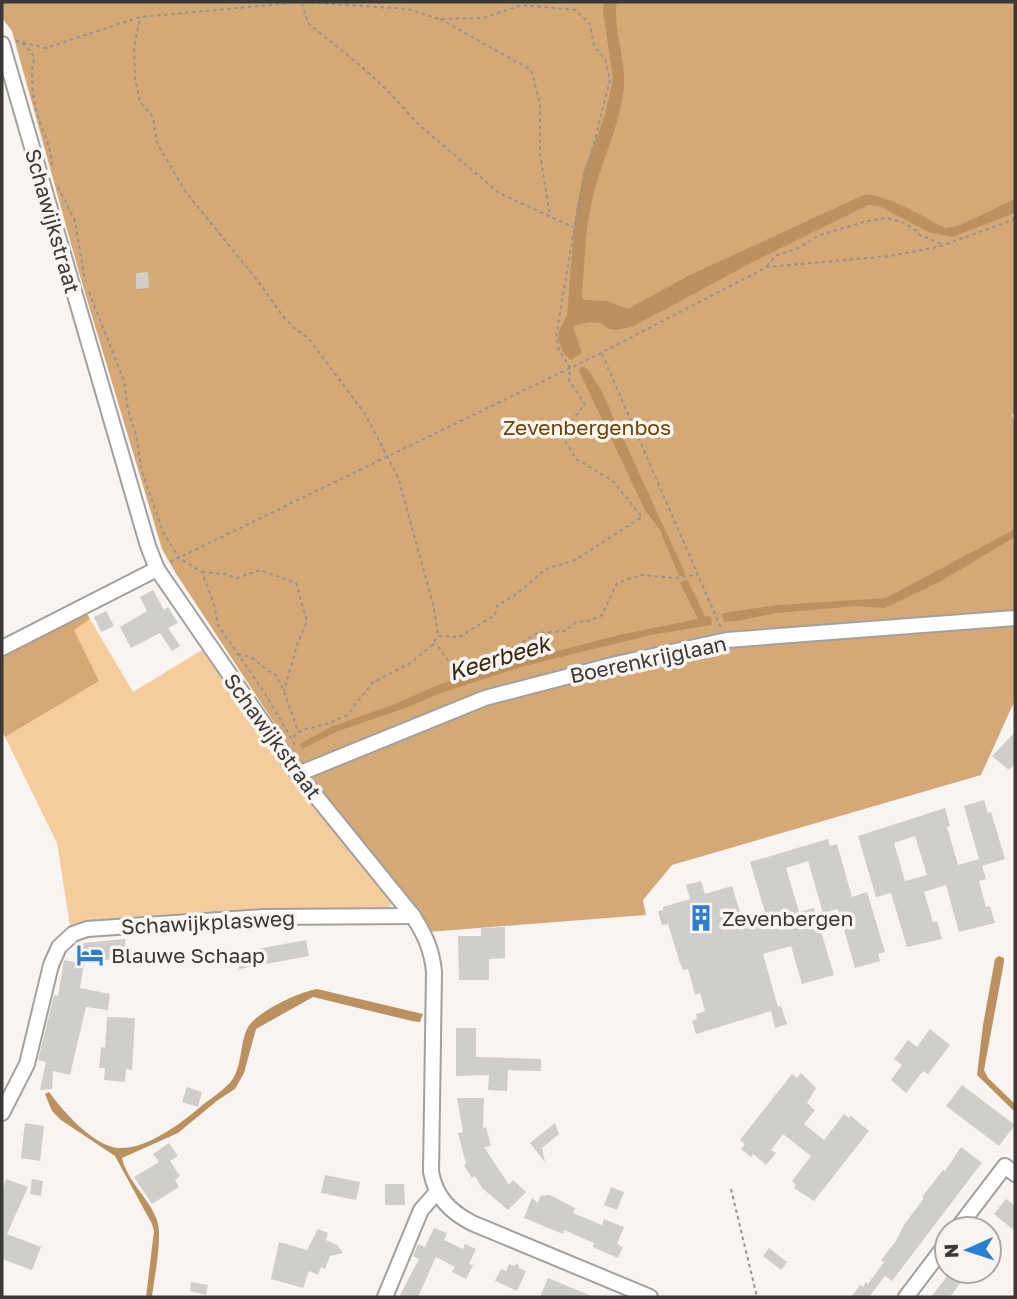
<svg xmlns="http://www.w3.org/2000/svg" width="1017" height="1299" font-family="'Golos Text',sans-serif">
<rect width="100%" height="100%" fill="#f7f4f1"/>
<!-- green -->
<polygon fill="#f5cd9d" points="90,619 133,692 202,650 291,777 392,904 385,911 316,910 70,926 57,843 5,737 98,681 73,629"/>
<!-- forest -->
<g fill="#d4a976">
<polygon points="2,2 1015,2 1015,213 1013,215 1015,219 1015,412 1012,415 1015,424 1015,700 981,775 672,865 643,900 646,915 428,932 305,770 175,572 162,549 80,276 12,31 2,18"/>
<polygon points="86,612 90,619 74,630 99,681 5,737 2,731 2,654"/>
</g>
<!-- water -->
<g fill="#bb915f">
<path d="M604 2H617C612 24 626 59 624 87 620 126 601 162 592 200 585 230 585 261 582 291V298L585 300 607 301 628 309 690 275 866 194C896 199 919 215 945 228L958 226 1015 199V213L952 237 929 232 879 206 868 205 753 262 632 327 616 330 609 329 601 323 589 322 573 326 582 353 571 360 564 354 558 340 559 330 567 316 574 227 583 173 605 115 613 78 603 11Z"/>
<polygon points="582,366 588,370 600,388 685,573 684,576 679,576 660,530 645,510 579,371"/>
<polygon points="1015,529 1015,537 939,582 885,608 856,606 777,613 737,621 724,622 722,614 729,612 778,605 886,598"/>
<polygon points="687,579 705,616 711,617 712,625 651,635 524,666 438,694 411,706 338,731 302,749 300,744 331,727 395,704 438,685 485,670 619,635 698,619 680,583"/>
<polygon points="999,956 1004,958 1004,962 984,1070 988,1078 1015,1104 1015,1112 977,1075 983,1025 995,959"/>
<path d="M317 989 423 1014 420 1022 412 1021 313 997 256 1029 244 1073 235 1089 218 1100 178 1133 122 1158C127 1181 149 1198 157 1220 163 1236 154 1279 152 1297H146L154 1231 152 1224 115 1156 61 1120 52 1111 45 1094 49 1092C62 1110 94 1147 119 1148 145 1150 180 1124 199 1108 208 1100 226 1089 232 1080 242 1066 240 1044 247 1029 255 1012 299 992 317 989Z"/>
</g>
<!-- building -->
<g fill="#d0cecb" fill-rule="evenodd">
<polygon points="148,272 149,288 136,289 136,273"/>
<polygon points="153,590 164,610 168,607 178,623 168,628 180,646 172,651 160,633 131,648 120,627 147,611 140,597"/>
<polygon points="106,611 114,626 101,632 94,617"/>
<polygon points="1015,732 1015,764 1009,770 992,756"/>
<path d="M984 800 988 813 991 812 1005 859 982 866 986 879 979 881 986 907 990 906 995 923 959 932 946 885 924 892 933 922 937 921 942 939 907 947 891 893 876 897 858 836 945 808 950 826 947 827 958 865 979 859 964 806ZM915 836 927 875 905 881 894 843Z"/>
<polygon points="828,839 830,846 837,844 852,897 867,892 885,952 878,954 880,961 855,968 838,909 823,913 808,861 786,868 799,912 814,908 834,975 802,984 791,946 763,954 778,1007 781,1006 787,1024 775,1028 771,1011 696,1034 692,1021 697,1019 696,1014 705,1011 700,993 695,995 688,969 683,970 680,963 668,924 662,925 658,911 663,910 663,907 690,899 686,885 701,881 705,894 732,886 745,928 768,922 750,862"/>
<polygon points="505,927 505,958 489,959 489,980 459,980 458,936 481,936 481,928"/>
<polygon points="125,939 127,958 84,962 82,943"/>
<polygon points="306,940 309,956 239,969 236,953"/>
<polygon points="64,960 84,964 80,988 110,994 108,1010 86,1007 70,1075 53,1071 52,1089 40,1090 46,1062 38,1060 54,995 58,996"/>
<polygon points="107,1017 135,1018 132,1070 126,1069 125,1082 104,1080 105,1068 99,1068 101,1047 105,1048"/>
<polygon points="456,1028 476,1028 476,1057 541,1059 541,1071 508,1070 507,1091 488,1090 489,1075 456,1076"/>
<polygon points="930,1029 950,1045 928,1074 923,1071 906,1093 891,1080 902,1065 894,1059 908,1040 917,1047"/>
<polygon points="801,1073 816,1088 807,1103 815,1110 804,1124 824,1140 844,1114 849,1118 851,1116 869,1131 814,1201 794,1188 796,1185 792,1181 811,1156 783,1134 771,1150 776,1153 766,1165 753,1154 751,1157 741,1149 745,1144 740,1140 792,1074 797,1078"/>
<polygon points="962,1085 1015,1125 999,1146 946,1106"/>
<polygon points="187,1087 202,1092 198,1107 182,1102"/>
<polygon points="457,1098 484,1098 483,1128 486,1127 491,1146 484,1147 509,1185 513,1180 526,1192 508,1210 482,1188 475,1176 472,1178 464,1165 466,1164 458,1133 463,1132"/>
<polygon points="25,1123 44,1126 40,1161 21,1158"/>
<polygon points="555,1123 559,1134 542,1148 545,1162 530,1143"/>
<polygon points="169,1143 178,1156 170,1161 180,1176 175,1180 179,1187 152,1204 134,1177 159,1162 153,1154"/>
<polygon points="961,1147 982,1163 974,1173 892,1281 885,1276 869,1297 851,1297 860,1285 863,1287 866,1282 868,1284 884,1262 881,1260 896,1241 904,1225 924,1198 922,1197 943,1170 945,1171"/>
<polygon points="325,1175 360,1182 356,1200 321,1193"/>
<polygon points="6,1179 28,1187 7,1234 41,1247 32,1270 2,1259 2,1191"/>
<polygon points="32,1179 43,1181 41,1196 30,1194"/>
<polygon points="385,1184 404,1184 405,1205 385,1205"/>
<polygon points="611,1187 624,1192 617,1210 604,1205"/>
<polygon points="550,1195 575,1208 573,1213 602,1225 604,1219 624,1227 617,1244 623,1247 618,1258 593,1247 594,1243 564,1230 563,1234 524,1218 532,1198 538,1203 540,1196"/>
<polygon points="1006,1199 1015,1206 1015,1231 994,1214"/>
<polygon points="434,1228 447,1233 444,1240 463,1249 465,1244 476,1249 469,1264 473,1265 466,1279 452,1272 455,1267 436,1257 418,1297 399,1297 419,1259 413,1256 418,1244 425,1247"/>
<polygon points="318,1229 328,1233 326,1240 337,1245 343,1253 330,1256 325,1269 321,1267 318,1275 309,1271 303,1288 271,1279 279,1242 307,1250"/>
<polygon points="769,1248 787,1262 781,1270 763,1256"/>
<polygon points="518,1263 519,1268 526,1271 517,1291 495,1281 501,1269 506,1271 509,1264 514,1266"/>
<polygon points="951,1271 963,1279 950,1297 931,1297"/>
<polygon points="548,1278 594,1297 540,1297"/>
<polygon points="191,1282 208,1285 206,1295 190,1291"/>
</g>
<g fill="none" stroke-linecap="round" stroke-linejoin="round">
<defs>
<g id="minor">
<path d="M2 44 148 546 157 569 298 774 413 916C425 935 432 950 434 972L431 1172C436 1197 449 1211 472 1223L650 1297"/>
<polyline points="2,648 157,569"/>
<polyline points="298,774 485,698 616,664 727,640 1015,618"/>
<polyline points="2,1113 27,1064 51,965 59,947 73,934 87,929 264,917 413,916"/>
<polyline points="957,1229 1005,1166 1015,1174"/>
<polyline points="385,1297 421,1210 437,1192"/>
<polyline points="906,1297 947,1243"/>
</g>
</defs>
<!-- minor casing -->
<use href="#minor" stroke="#a3a19e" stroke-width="18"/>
<!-- path -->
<g stroke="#969492" stroke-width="2" stroke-dasharray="3.5 3.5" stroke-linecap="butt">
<polyline points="302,3 308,23 361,66 391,94 417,123 499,193 573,227"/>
<polyline points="440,19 531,70 540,103 540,154 550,216"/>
<polyline points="16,41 46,48 140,17 302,2 408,9 439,19 483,18 522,5 575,10 590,24 594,46 605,59 610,80 578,206 556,337 559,350 570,368 569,380 585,404 561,435 576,459 613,481 642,517 575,560 546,569 518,593 497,606 495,615 459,637 438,636 434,608 398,477 365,414 309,339 292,326 282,315 257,280 185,191 157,143 153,117 140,102 135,78 134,49 140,17"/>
<path d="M22 43C41 60 31 57 32 77 32 86 33 96 35 105 39 125 51 144 52 165"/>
<polyline points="58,187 75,221 85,281"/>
<polyline points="767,266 775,256 798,248 820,235 867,221 886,218 902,222 914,229 920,235 942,244"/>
<polyline points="89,292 124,381 128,410 136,435 142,472 163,532 179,558 202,572 214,604 218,625 264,692 295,745"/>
<polyline points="602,354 721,628"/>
<polyline points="170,562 601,353 767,267 890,256 938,247 1015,219"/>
<polyline points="202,572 225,574 237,578 260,570 296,583 307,621 297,645 284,691"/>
<polyline points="432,644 438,646 453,668 465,673 477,668 498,652 508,650 538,633 565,631 576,622 589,621 602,615 617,583 641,575 676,578 698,574"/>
<polyline points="238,654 251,657 267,670 276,675 284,691 298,732"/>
<polyline points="293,737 302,730 330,723 347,715 372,683 412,662 431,646 437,637"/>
<polyline points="731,1189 757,1297"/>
</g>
<!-- minor -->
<use href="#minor" stroke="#fff" stroke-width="14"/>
</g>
<!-- icons -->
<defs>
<symbol id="building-bare" viewBox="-9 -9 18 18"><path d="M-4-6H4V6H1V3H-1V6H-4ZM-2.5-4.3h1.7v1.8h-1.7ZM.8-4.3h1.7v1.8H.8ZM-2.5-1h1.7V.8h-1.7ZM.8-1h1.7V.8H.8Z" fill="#2d80cf" stroke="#f7f4f1" stroke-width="2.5" paint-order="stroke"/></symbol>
<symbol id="hotel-bare" viewBox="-9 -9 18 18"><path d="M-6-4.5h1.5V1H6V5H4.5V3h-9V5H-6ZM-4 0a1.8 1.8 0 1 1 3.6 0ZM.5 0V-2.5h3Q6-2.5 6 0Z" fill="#2d80cf" stroke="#f7f4f1" stroke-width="2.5" paint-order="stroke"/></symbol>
</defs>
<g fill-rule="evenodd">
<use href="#building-bare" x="682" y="899" width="38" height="38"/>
<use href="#hotel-bare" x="71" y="936" width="38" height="38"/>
</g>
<g text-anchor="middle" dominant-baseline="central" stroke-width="7" stroke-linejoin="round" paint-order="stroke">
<!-- street labels -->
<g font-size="21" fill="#3a3938" stroke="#f7f4f1">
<text transform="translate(53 221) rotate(74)">Schawijkstraat</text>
<text transform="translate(648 659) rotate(-12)">Boerenkrijglaan</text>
<text transform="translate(273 736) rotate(54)">Schawijkstraat</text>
<text transform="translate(208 922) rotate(-3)">Schawijkplasweg</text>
</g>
<!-- park labels -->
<g font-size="21" fill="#6b4300" stroke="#f7f4f1">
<text x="587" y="427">Zevenbergenbos</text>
</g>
<!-- poi labels -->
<g font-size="21" fill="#3a3938" stroke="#f7f4f1" text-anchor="start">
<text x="722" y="918">Zevenbergen</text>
<text x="111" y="955">Blauwe Schaap</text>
</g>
<!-- water labels -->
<g font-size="23" font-style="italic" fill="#38260f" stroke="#f7f4f1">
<text transform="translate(499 657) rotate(-17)">Keerbeek</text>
</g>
</g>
<!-- border -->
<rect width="1017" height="1299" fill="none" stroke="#3a3938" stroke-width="7"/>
<!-- north arrow -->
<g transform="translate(968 1250) rotate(267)"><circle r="33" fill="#f7f4f1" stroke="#aba9a7" stroke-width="2"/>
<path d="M0-5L12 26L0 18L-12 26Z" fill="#2d80cf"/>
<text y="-10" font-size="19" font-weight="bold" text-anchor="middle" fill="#3a3938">N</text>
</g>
</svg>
